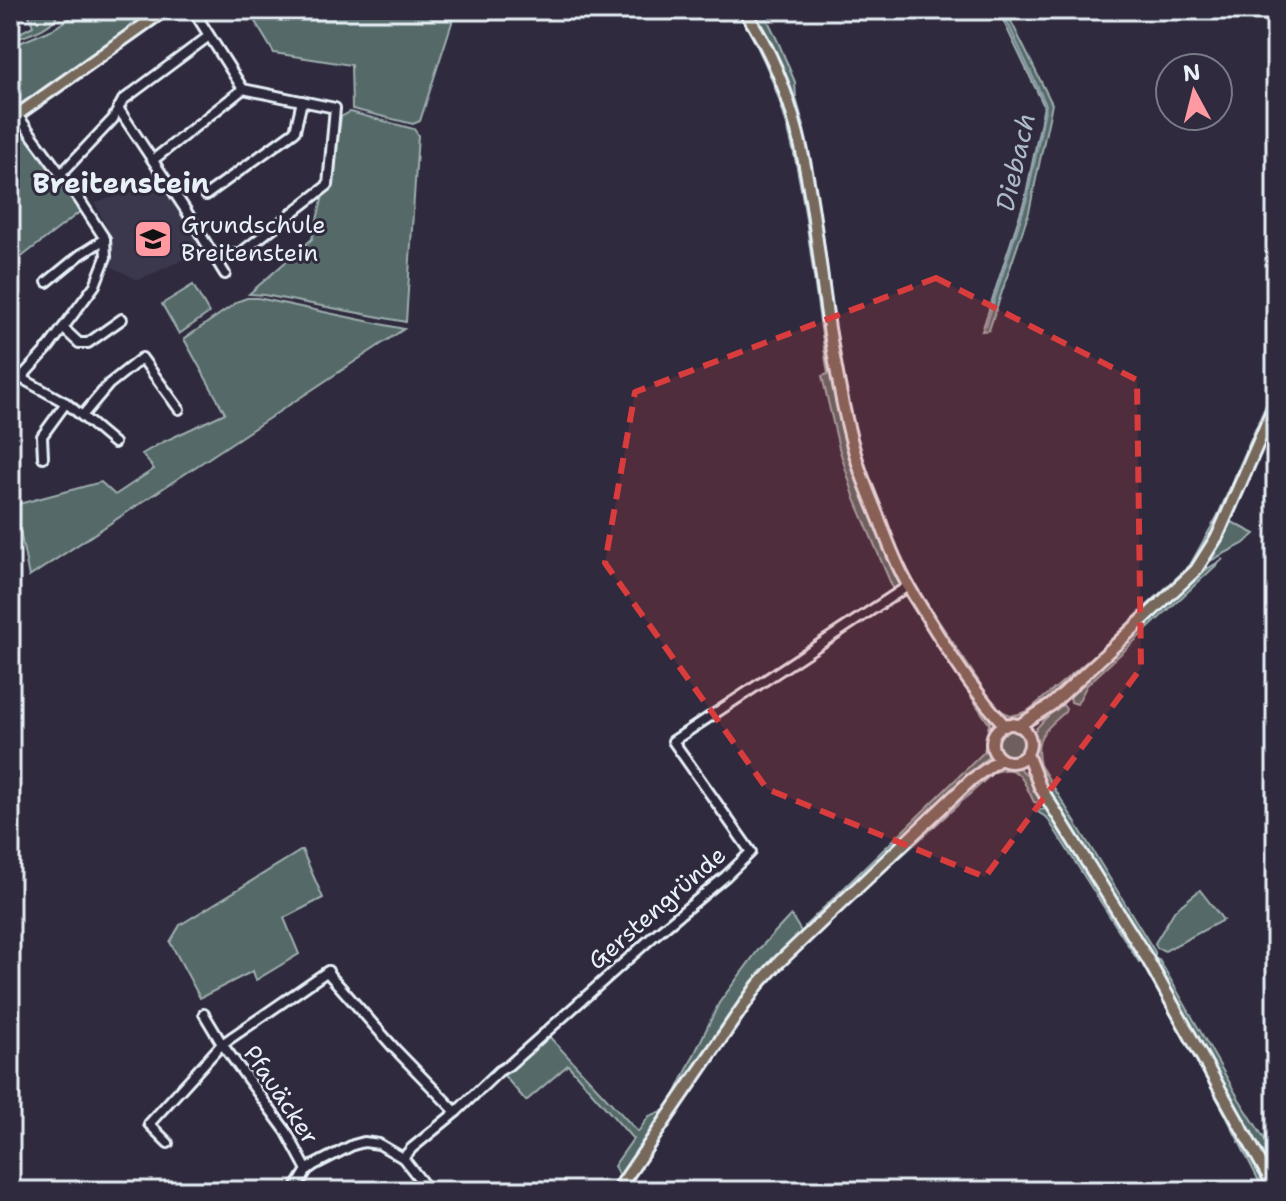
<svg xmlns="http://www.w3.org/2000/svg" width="1286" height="1201" font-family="'Shantell Sans',sans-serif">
<rect width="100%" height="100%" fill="#2f2a3d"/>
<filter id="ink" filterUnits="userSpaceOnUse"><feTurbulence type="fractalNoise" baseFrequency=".0125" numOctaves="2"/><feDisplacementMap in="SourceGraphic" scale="16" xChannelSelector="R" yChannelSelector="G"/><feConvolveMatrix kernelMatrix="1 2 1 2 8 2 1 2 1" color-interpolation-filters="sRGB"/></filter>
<g filter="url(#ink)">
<!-- built -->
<polygon fill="#3b384e" points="160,183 205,250 138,280 112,267 107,228 95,203"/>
<!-- green -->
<g fill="#556b67" stroke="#9eaeb0" stroke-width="2">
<path d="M27 10H59C55 29 27 35 10 41V38L33 26Z"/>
<polygon points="117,10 155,10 10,112 10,47 53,29 73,16"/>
<polygon points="248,10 456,10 420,121 413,124 352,109 351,65 274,53"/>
<path d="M736 10H740L756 37 780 88 801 158 843 421 902 581 894 591 855 499 839 448 822 376 828 374C823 342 818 310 814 278 802 185 789 89 736 10Z"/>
<path d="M752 10H762L766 16 779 44 795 82 796 98 804 126 801 128C791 87 775 46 752 10Z"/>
<polygon points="996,10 1004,10 1007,13 1052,104 1029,212 989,330 982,331 1025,199 1044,106 1003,20"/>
<polygon points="350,112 414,129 418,135 406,322 264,295 249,294 312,239 323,196 331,189 341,117"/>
<polygon points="18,123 81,211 15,262 10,277 10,128"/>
<polygon points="193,285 209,313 179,334 162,304"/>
<polygon points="247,298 258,298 404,329 29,577 15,505 101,482 115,495 154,469 142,454 161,443 225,413 184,339 239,301"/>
<path d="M1276 382V392L1220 521 1193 567 1046 705 1020 722H1011L1000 716 978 688 917 592 916 587 995 706C1010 717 1012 718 1029 710L1091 658 1190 565 1218 515Z"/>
<polygon points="1230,521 1255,534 1243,544 1208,562 1222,541"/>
<polygon points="1223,559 1087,685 1077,704 1071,702 1070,695 1196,576"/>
<polygon points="909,595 990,721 991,749 987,758 807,929 805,926 984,752 989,724 905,596"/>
<path d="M1063 705 1066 709 1065 712C1046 729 1033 736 1040 765L1155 952V955L1151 954 1039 776 1031 757 1033 732 1057 706Z"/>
<circle cx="1012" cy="743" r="15"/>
<path d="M1010 764C1025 769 1036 785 1043 800L1040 803 1034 802C1024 783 1020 761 993 773L862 892 858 891 984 775 999 765Z"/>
<polygon points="1049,809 1144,958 1139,962 1047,818 1035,810"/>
<polygon points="302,850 323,898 284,918 299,954 256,980 253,971 200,998 170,942 180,925"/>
<polygon points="1200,890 1223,920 1165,951 1157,948 1155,943 1175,910"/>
<polygon points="791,915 802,933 771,964 622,1180 614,1166 633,1139 568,1065 526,1101 501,1072 547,1034 638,1132 649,1116 668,1109 719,1003 759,949"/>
<polygon points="1156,959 1159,960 1164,968 1239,1099 1276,1157 1276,1176 1156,963"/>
<polygon points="1147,964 1274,1191 1264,1191 1221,1106 1144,966"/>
</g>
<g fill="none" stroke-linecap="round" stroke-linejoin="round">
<!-- stream -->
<polyline stroke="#8e9fae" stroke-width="2" points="986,326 1027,199 1046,105 1005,17 1000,10"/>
<defs>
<g id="minor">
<polyline points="77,10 78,10"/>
<polyline points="193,10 243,89 335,108 328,185 238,255 232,254"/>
<polyline points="118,108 185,209 225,274"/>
<polyline points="153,160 243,89"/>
<polyline points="61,174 113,119 123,100 209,36"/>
<polyline points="206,195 295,131 302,101"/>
<polyline points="47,282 80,255 105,239"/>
<polyline points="63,328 79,343 88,343 122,319"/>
<polyline points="21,378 66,403 82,416 109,384 142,358 179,409"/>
<polyline points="10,390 48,348 95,285 106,257 105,239 79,199 17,115"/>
<polyline points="82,416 114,443"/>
<polyline points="43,457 42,436 66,403"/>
<polyline points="327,972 395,1049 456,1112"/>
<polyline points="204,1014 222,1044 286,1131 307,1170"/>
<polyline points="168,1143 149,1124 222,1044 328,971"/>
<polyline points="403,1158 412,1148 456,1112 499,1071 509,1065 656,934 726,876 751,852 673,741 908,586"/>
<polyline points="294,1191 307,1170 314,1165 353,1145 364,1142 379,1144 403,1158 429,1191"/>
</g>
<g id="major">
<path d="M744 10C809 104 812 219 829 328 837 375 845 424 860 470 866 487 873 504 880 521 888 543 897 566 909 587 918 603 928 618 937 633 959 668 977 695 1005 726"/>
<polyline points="10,120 165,10"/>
<circle cx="1011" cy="743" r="19"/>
<polyline points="1018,726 1051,705 1196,570 1218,535 1276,402"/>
<polyline points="1027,754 1040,787 1148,960 1276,1190"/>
<polyline points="617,1191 740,1011 758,985 777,964 971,780 1000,759"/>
</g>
</defs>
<!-- minor casing -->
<use href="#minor" stroke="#e8f1f8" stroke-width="14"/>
<!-- major casing -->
<use href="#major" stroke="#e8f1f8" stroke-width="16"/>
<!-- minor -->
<use href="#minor" stroke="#2f2a3d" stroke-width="8"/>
<!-- major -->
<use href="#major" stroke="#76695c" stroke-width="10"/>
</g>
</g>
<!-- marked area -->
<path fill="#d83c3d" fill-opacity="0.2" stroke="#d83c3d" stroke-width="6" stroke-dasharray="16 10" stroke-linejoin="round" d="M936 278 1137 380 1141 668 985 877 767 789 605 563 635 392Z"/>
<!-- icons -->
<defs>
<symbol id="school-square" viewBox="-11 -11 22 22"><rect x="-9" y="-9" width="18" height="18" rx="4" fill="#ff9aa2" stroke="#2f2a3d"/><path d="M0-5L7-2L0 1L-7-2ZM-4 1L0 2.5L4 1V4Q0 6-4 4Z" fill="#111"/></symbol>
</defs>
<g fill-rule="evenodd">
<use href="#school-square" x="131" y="217" width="44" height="44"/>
</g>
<g text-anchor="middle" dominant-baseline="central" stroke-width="6" stroke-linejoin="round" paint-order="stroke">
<!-- poi labels -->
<g font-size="24" fill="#e8f1f8" stroke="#2f2a3d" text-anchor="start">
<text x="181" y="225">Grundschule<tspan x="181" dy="28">Breitenstein</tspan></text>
</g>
<!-- street labels -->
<g font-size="24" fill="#e8f1f8" stroke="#2f2a3d">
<text transform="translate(657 908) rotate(-41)">Gerstengründe</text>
<text transform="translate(281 1095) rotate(56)">Pfauäcker</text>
</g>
<!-- water labels -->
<g font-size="26" font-style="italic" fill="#acbac7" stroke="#2f2a3d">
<text transform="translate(1015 162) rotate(-77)">Diebach</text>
</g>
<!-- quarter labels -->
<g font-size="28" font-weight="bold" fill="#e8f1f8" stroke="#2f2a3d">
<text x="121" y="183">Breitenstein</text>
</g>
</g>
<!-- margin -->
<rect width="1286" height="1201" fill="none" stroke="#2f2a3d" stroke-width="40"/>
<rect x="20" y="20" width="1246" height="1161" fill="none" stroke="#e8f1f8" stroke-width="3" filter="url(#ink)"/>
<!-- north arrow -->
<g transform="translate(1194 92) rotate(353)"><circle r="38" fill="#2f2a3d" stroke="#797a88" stroke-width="2"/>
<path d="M0-6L14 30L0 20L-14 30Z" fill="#ff9aa2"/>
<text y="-12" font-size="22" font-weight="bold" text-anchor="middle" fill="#e8f1f8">N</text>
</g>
</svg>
